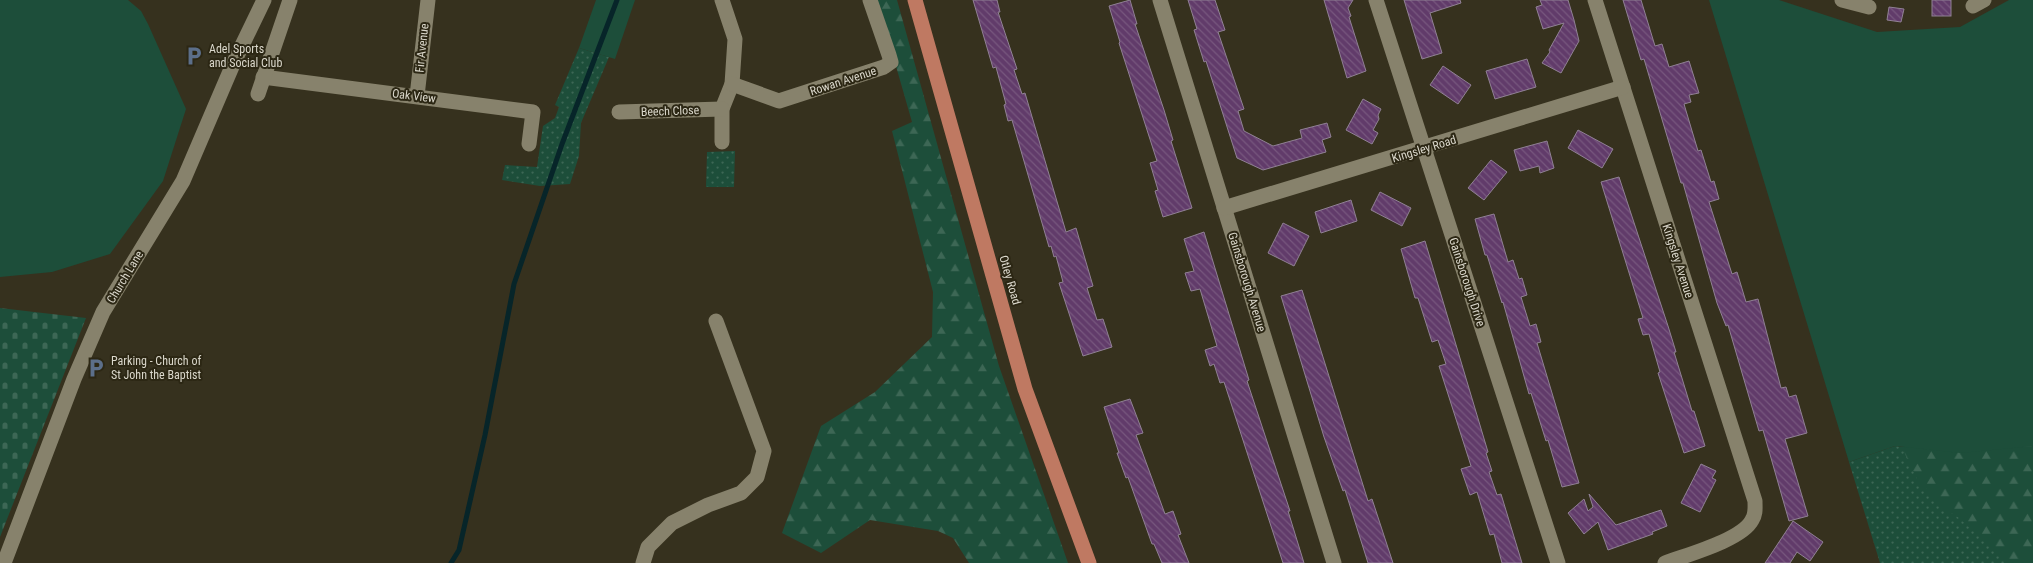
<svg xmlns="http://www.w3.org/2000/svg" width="2033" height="563" font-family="'Roboto Condensed',sans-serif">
<defs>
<pattern id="grass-dots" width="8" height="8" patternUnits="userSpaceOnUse" patternTransform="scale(1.25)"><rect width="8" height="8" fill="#1d4e3a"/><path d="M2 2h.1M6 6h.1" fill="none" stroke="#3d6755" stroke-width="1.8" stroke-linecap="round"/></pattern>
<pattern id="forest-firs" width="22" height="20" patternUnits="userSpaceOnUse" patternTransform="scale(1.25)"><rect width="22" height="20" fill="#1d4e3a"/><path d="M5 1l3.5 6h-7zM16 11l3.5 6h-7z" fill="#3d6755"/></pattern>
<pattern id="cemetery-stones" width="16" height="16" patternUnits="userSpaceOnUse" patternTransform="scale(1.25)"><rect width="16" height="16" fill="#1d4e3a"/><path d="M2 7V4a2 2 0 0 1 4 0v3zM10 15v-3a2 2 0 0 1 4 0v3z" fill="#3d6755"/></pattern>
<pattern id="building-back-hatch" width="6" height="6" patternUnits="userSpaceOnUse" patternTransform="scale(1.25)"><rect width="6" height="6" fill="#613b6a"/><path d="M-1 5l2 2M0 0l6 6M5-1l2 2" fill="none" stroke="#77577e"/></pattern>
</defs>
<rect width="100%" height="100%" fill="#36311e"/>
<!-- grass -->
<g fill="url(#grass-dots)">
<polygon points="579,48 609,57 581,123 579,156 570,184 540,186 502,180 505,165 537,167 543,126 555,118 559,107 555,105"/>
<polygon points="735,151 734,187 706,187 707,152"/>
<polygon points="1895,446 1961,453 2033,563 1880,563 1849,462"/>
</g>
<!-- forest -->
<g fill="url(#forest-firs)">
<polygon points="877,0 897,0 999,366 1068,563 969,563 953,538 938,531 870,520 821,553 782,533 821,426 875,392 932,337 933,292 892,131 912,122"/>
<polygon points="2033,304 2033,563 2009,563 1959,518 1939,505 1926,488 1919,483 1905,454 1902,436"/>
</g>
<!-- cemetery -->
<polygon fill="url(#cemetery-stones)" points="0,308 86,318 0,537"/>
<!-- park -->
<g fill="#1d4e3a">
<polygon points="0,0 128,0 141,11 148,24 186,109 163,181 110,254 52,272 0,277"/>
<polygon points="596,0 635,0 615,59 579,48"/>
<polygon points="1709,0 1779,0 1877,32 1960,27 2009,0 2033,0 2033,446 1961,453 1895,446 1849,462"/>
</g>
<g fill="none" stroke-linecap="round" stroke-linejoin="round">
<!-- stream -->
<polyline stroke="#072529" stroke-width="5" points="451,563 459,550 485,435 514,284 562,144 617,0"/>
</g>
<!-- building -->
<g fill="url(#building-back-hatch)" stroke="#908194">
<polygon points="973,0 997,0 1000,12 998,12 1017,69 1014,70 1022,94 1025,93 1066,232 1076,228 1093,286 1087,288 1097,320 1103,319 1112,347 1083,356 1059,283 1063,282 1056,256 1054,257 1051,246 1049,247 1012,120 1008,121 1004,105 1006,104 996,67 993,68"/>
<polygon points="1130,0 1137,24 1135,24 1164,110 1173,140 1171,141 1192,208 1163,217 1155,191 1158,190 1150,163 1157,161 1119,43 1120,42 1109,6"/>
<polygon points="1188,0 1215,0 1225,30 1218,32 1244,109 1238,111 1244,131 1273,146 1302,138 1300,130 1327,123 1331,137 1322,140 1326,152 1263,170 1237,158 1206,61 1204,62 1194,30 1197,29"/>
<polygon points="1324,0 1353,0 1348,8 1351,16 1349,17 1366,71 1347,78"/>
<polygon points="1404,0 1460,0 1461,3 1430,13 1442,53 1422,59"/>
<polygon points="1540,0 1568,0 1574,20 1579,41 1561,73 1542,63 1550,52 1549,50 1564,23 1543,29 1536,7 1542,5"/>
<polygon points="1623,0 1641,0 1655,46 1662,44 1669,67 1689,61 1699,93 1689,95 1691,102 1684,104 1698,151 1701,150 1711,182 1714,181 1719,199 1709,202 1732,274 1737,272 1746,302 1758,299 1781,388 1786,387 1789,397 1796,395 1807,433 1785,439 1808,516 1789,521 1763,430 1759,431 1728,325 1726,326 1717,303 1683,183 1681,183 1644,59 1641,60"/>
<rect x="1932" y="0" width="19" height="16"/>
<polygon points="1889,7 1904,9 1901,22 1887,20"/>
<polygon points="1527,59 1536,87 1495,99 1486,71"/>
<polygon points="1443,66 1471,85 1458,104 1430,85"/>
<polygon points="1363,99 1381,109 1378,115 1379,119 1373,130 1378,133 1372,144 1346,130"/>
<polygon points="1578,130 1613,149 1602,168 1568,148"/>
<polygon points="1547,141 1554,168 1540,173 1539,166 1520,171 1514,150"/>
<polygon points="1491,160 1507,172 1484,200 1468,188"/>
<polygon points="1619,177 1668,326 1676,352 1674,352 1692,411 1694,411 1705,446 1684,453 1658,373 1660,372 1649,334 1643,335 1638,319 1643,318 1601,182"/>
<polygon points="1380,192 1411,208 1402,226 1371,210"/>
<polygon points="1351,200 1357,221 1321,233 1315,212"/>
<polygon points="1494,214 1508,262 1513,260 1519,279 1522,278 1527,295 1521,297 1530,326 1536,324 1541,342 1537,343 1579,483 1562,487 1548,440 1546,441 1531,393 1529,394 1503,302 1502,303 1487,255 1485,255 1475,219"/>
<polygon points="1283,223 1309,236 1294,266 1268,253"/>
<polygon points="1204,232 1249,380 1247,381 1290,511 1288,511 1304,563 1283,563 1226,388 1224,382 1220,383 1214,364 1210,366 1205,350 1217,346 1200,289 1191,291 1185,273 1194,271 1184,239"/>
<polygon points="1425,241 1488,452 1486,453 1492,471 1489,472 1497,495 1501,494 1522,563 1502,563 1494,534 1490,535 1477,492 1470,495 1461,469 1471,466 1439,366 1446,364 1438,340 1432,342 1418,298 1415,298 1401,249"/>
<polygon points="1302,290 1368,501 1372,499 1393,563 1368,563 1345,490 1343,491 1324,437 1281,296"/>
<polygon points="1130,399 1143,433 1136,435 1165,514 1173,511 1181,534 1178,535 1189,563 1162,563 1154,544 1152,544 1128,477 1126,478 1117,453 1119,453 1104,407"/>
<polygon points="1701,464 1716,471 1712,478 1716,480 1700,512 1681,503"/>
<polygon points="1589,494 1616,525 1661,510 1667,526 1652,532 1653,534 1608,550 1598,522 1584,534 1568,513 1584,499 1588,511 1593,507"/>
<polygon points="1793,521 1823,542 1810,561 1797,552 1790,563 1765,563"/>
</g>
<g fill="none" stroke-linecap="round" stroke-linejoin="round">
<!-- street -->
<g stroke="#87826c" stroke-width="15">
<polyline points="722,0 735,39 732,84 722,109 722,142"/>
<polyline points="1160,0 1334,563"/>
<polyline points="1376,0 1558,563"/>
<path d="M1595 0 1755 501C1755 508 1756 514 1752 520 1742 540 1686 555 1665 563"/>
<polyline points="1842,0 1869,7"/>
<polyline points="1973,6 1984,0"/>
<polyline points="263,77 533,112 529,144"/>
<polyline points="732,84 779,101 884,67 891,62 889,55 870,0"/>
<polyline points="258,94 290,0"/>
<polyline points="417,96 428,0"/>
<polyline points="619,112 722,109"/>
<polyline points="1224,208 1623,87"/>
<polyline points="643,563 648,547 672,523 708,505 741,493 757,477 764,451 716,321"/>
</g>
<!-- secondary -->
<polyline stroke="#87826c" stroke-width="15" points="4,563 74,379 103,312 183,181 234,62 264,0"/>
<!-- highway -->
<polyline stroke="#bf7962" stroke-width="15" points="915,0 1025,389 1089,563"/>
</g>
<!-- icons -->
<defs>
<symbol id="parking-bare" viewBox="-9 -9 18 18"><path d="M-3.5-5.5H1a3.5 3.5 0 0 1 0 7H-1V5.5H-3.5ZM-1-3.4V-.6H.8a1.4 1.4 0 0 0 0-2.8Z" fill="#5c6f8a" stroke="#2c2714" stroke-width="2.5" paint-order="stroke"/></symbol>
</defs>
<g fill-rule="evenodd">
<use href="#parking-bare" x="180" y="42" width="28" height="28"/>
<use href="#parking-bare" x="82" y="354" width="28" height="28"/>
</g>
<g text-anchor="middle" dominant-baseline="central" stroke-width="4" stroke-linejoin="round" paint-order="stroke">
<!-- street labels -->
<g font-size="12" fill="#dbd8cc" stroke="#2c2714">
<text transform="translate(422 48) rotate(-84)">Fir Avenue</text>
<text transform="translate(843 81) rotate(-18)">Rowan Avenue</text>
<text transform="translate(414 96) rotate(7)">Oak View</text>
<text transform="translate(670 111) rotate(-2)">Beech Close</text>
<text transform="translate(1424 149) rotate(-17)">Kingsley Road</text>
<text transform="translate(1678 261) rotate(72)">Kingsley Avenue</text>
<text transform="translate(125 277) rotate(-59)">Church Lane</text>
<text transform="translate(1010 280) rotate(74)">Otley Road</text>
<text transform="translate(1247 282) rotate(73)">Gainsborough Avenue</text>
<text transform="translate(1467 282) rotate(72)">Gainsborough Drive</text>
</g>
<!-- poi labels -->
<g font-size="12" fill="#dbd8cc" stroke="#2c2714" text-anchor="start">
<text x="209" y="49">Adel Sports<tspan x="209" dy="14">and Social Club</tspan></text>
<text x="111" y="361">Parking - Church of<tspan x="111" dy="14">St John the Baptist</tspan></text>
</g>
</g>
</svg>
